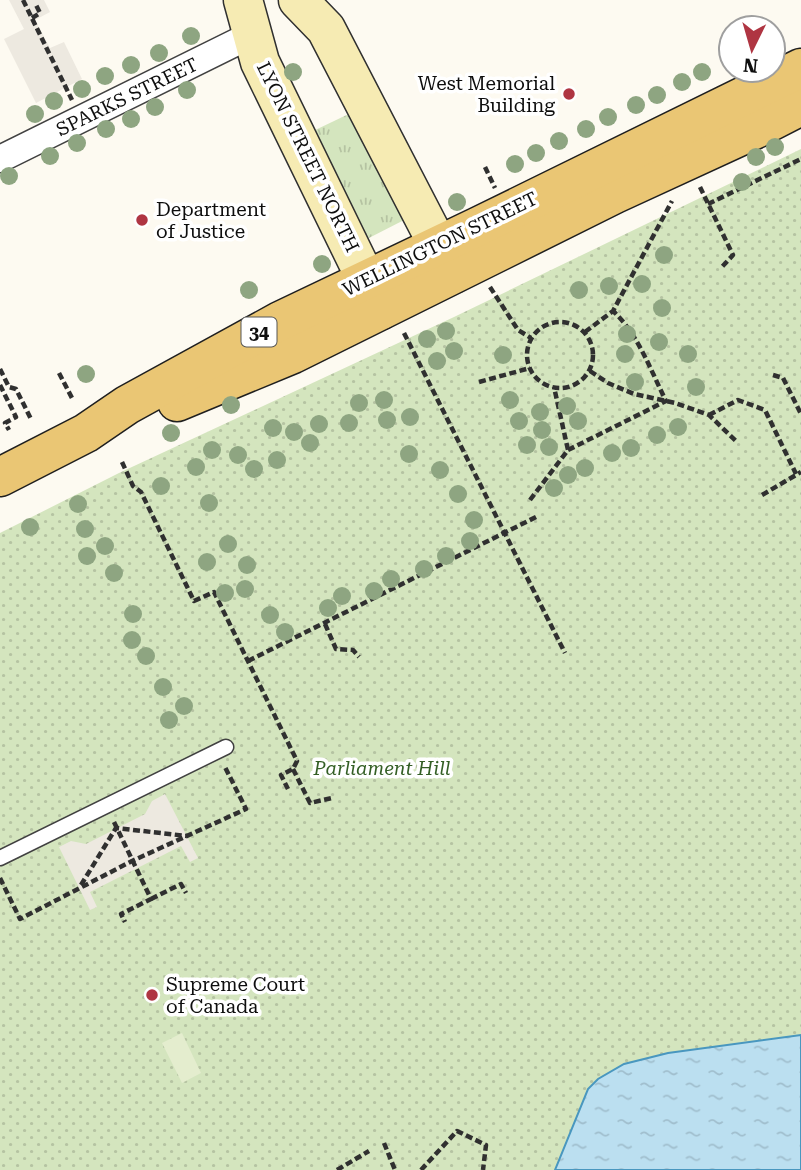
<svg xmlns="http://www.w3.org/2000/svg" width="801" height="1170" font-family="'Roboto Serif',serif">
<defs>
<pattern id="grass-tufts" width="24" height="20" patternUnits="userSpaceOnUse" patternTransform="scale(1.75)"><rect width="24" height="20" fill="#d4e5be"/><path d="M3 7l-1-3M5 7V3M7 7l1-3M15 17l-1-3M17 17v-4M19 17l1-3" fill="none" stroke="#b5c3a2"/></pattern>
<pattern id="park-dots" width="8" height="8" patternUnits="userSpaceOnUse" patternTransform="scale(1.75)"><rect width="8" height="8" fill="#d4e5be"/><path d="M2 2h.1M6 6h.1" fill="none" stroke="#b5c3a2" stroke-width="1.8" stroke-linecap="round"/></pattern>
<pattern id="water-ripples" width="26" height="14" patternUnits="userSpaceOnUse" patternTransform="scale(1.75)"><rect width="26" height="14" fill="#bbdff0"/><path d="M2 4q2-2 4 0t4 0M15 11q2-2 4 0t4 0" fill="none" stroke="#a0becd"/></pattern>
</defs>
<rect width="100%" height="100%" fill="#fdfaf1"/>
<!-- grass -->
<polygon fill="url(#grass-tufts)" points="355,111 408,218 365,240 311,132"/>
<!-- park -->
<polygon fill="url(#park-dots)" points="801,149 801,1035 668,1053 624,1064 598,1079 588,1089 555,1170 0,1170 0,533 119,473 454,317"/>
<!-- pitch -->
<polygon fill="#e4edce" points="182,1033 201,1073 182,1083 162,1043"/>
<!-- plaza -->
<g fill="#ede9e0">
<polygon points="9,0 44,0 50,12 35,20 50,48 64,42 82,79 36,103 4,39 24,29"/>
<polygon points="165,794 198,858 190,862 181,846 90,892 97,907 90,910 59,847 71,841 86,844 145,814 152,801"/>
</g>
<!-- water -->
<polygon fill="url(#water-ripples)" stroke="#4997bf" stroke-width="2" points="801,1035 801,1170 555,1170 588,1089 598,1079 624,1064 668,1053"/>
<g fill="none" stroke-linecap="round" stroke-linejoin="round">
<defs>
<polyline id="lane" points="0,858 226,747"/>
<polyline id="street" points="0,159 253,34"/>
<g id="secondary">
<polyline points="243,0 260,62 381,310"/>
<polyline points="298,0 326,29 453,274"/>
</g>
<g id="primary">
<polyline points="177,402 293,354 615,194 756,129 801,106"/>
<polyline points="0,477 86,433 127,405 280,321 477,227 801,68"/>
</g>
</defs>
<!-- lane casing -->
<use href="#lane" stroke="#414141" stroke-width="17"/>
<!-- street casing -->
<use href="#street" stroke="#414141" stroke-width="29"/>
<!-- secondary casing -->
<use href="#secondary" stroke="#303030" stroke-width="41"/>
<!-- primary casing -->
<use href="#primary" stroke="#1f1f1f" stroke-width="41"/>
<!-- path -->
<g stroke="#303030" stroke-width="4.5" stroke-dasharray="7 3.5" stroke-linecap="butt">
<polyline points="23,0 72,100"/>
<polyline points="32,18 40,13 35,3"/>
<polyline points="485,167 495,188"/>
<polyline points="700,187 733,255 721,268"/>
<polyline points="708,204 801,159"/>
<polyline points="490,287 518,330 531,338"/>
<circle cx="560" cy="355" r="33"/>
<polyline points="585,332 613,311 672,201"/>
<polyline points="404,333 565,653"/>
<polyline points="0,369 9,387 16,389 31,419"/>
<polyline points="590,371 608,383 634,394 675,403 709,415 737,442"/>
<polyline points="59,373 72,398"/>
<polyline points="773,375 783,378 801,414"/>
<polyline points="479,382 530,368"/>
<polyline points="0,385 16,417 5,423 9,430"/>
<polyline points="709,415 738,400 765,410 796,474"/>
<path d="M568 450 666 401C651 371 638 334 613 311"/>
<polyline points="122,462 133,486 141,492 194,601 214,592 297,761 293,769 281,775 288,789"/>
<polyline points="762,495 801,472"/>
<polyline points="530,500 568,450 554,387"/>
<polyline points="325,624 336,649 353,650 359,657"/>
<polyline points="248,661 538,516"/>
<polyline points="293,769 310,803 332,798"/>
<polyline points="114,822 151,899 121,914 125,922"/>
<polyline points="0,878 20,919 132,861 246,809 224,765"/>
<polyline points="81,885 116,828 187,836"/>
<polyline points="151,899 181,884 186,893"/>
<polyline points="384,1143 395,1170"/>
<polyline points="337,1170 369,1151"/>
<polyline points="421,1170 457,1131 486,1145 483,1170"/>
</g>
<!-- lane -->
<use href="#lane" stroke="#fff" stroke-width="14"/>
<!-- street -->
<use href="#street" stroke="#fff" stroke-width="26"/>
<!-- secondary -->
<use href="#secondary" stroke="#f6ebb3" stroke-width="38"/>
<!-- primary -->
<use href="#primary" stroke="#eac674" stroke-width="38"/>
</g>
<!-- trees -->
<g fill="#8ea581">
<circle cx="191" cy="36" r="9"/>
<circle cx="159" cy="53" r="9"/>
<circle cx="131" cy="65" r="9"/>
<circle cx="293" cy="72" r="9"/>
<circle cx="702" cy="72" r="9"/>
<circle cx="105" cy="76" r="9"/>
<circle cx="682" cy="82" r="9"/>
<circle cx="82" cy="89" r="9"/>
<circle cx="187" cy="90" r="9"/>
<circle cx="657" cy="95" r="9"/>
<circle cx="54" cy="101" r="9"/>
<circle cx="636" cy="105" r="9"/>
<circle cx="155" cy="107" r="9"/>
<circle cx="35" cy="114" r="9"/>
<circle cx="608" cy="117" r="9"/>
<circle cx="131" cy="119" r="9"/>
<circle cx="106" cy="129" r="9"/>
<circle cx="586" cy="129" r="9"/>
<circle cx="559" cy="141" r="9"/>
<circle cx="77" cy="143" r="9"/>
<circle cx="775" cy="147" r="9"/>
<circle cx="536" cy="153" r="9"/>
<circle cx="50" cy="156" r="9"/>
<circle cx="756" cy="157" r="9"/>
<circle cx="515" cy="164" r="9"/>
<circle cx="9" cy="176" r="9"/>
<circle cx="742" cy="182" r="9"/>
<circle cx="457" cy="202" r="9"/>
<circle cx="664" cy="255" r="9"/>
<circle cx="322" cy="264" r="9"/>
<circle cx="642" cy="284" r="9"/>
<circle cx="609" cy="286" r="9"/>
<circle cx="249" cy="290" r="9"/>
<circle cx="579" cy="290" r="9"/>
<circle cx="662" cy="308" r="9"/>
<circle cx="446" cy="331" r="9"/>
<circle cx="627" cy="334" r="9"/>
<circle cx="427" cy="339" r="9"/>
<circle cx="659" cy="342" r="9"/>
<circle cx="454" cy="351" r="9"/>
<circle cx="625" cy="354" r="9"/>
<circle cx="688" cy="354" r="9"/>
<circle cx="503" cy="355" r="9"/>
<circle cx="437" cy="361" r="9"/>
<circle cx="86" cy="374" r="9"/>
<circle cx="635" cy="382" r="9"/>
<circle cx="696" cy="387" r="9"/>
<circle cx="384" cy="400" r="9"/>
<circle cx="510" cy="400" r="9"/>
<circle cx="359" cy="403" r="9"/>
<circle cx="231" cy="405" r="9"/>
<circle cx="567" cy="406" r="9"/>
<circle cx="540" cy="412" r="9"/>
<circle cx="410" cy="417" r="9"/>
<circle cx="387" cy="420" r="9"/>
<circle cx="519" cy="421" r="9"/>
<circle cx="578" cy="421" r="9"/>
<circle cx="349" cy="423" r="9"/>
<circle cx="319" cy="424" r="9"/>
<circle cx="678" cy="427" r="9"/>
<circle cx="273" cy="428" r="9"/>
<circle cx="542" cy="430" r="9"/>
<circle cx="294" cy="432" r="9"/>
<circle cx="171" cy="433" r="9"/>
<circle cx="657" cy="435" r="9"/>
<circle cx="310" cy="443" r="9"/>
<circle cx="527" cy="445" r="9"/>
<circle cx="549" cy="447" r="9"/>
<circle cx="631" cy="448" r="9"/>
<circle cx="212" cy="450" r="9"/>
<circle cx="612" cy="453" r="9"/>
<circle cx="409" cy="454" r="9"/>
<circle cx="238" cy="455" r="9"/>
<circle cx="277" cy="460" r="9"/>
<circle cx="196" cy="467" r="9"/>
<circle cx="585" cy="468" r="9"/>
<circle cx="254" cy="469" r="9"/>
<circle cx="440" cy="470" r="9"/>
<circle cx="568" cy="475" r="9"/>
<circle cx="161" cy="486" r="9"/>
<circle cx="554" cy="488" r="9"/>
<circle cx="458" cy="494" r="9"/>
<circle cx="209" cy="503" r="9"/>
<circle cx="78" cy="504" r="9"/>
<circle cx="474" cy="520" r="9"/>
<circle cx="30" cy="527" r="9"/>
<circle cx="85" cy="529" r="9"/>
<circle cx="470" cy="541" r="9"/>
<circle cx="228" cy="544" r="9"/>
<circle cx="105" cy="546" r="9"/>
<circle cx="87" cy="556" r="9"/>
<circle cx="446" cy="556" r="9"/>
<circle cx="207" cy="562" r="9"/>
<circle cx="247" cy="565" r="9"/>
<circle cx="424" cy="569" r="9"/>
<circle cx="114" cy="573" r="9"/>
<circle cx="391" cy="579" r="9"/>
<circle cx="245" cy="589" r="9"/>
<circle cx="374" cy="591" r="9"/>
<circle cx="225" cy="593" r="9"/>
<circle cx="342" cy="596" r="9"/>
<circle cx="328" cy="608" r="9"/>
<circle cx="133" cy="614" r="9"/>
<circle cx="270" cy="615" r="9"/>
<circle cx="285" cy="632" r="9"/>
<circle cx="132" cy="640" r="9"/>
<circle cx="146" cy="656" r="9"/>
<circle cx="163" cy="687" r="9"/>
<circle cx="184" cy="706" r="9"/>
<circle cx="169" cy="720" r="9"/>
</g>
<!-- markers -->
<g fill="#af3542" stroke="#fff" stroke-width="2.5">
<circle cx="569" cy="94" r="7"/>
<circle cx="142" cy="220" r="7"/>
<circle cx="152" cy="995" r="7"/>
</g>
<g text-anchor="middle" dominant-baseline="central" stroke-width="7" stroke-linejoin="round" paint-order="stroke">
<!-- shield labels -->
<rect fill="#fff" stroke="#565656" stroke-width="2" x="241.5" y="317.5" width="35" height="29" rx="5"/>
<g font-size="18" font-weight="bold" fill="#0e0e0e">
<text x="259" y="332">34</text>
</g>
<!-- poi labels -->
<g font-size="19" fill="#0e0e0e" stroke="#fff" text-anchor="start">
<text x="555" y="83" text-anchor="end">West Memorial<tspan x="555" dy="22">Building</tspan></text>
<text x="156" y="209">Department<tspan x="156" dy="22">of Justice</tspan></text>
<text x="166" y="984">Supreme Court<tspan x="166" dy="22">of Canada</tspan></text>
</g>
<!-- street labels -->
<g font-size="19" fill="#0e0e0e" stroke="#fff">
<text transform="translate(127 97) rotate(-26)">SPARKS STREET</text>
<text transform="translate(308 157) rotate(64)">LYON STREET NORTH</text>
<text transform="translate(440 244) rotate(-26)">WELLINGTON STREET</text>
</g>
<!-- park labels -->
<g font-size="19" font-style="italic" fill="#345f25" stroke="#fff">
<text x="382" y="768">Parliament Hill</text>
</g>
</g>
<!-- north arrow -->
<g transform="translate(752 49) rotate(185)"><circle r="33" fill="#ffffff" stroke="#9f9f9f" stroke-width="2"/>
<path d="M0-5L12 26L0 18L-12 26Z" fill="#af3542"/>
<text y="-10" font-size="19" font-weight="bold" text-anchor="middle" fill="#0e0e0e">N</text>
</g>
</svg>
